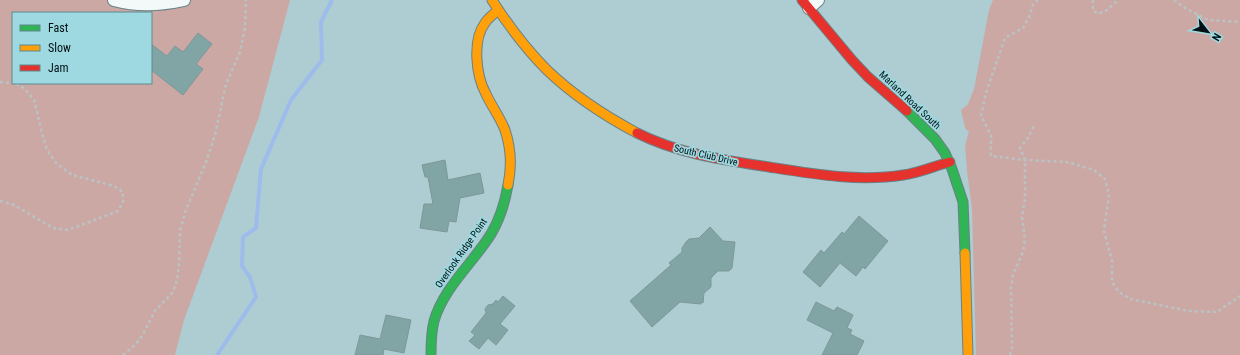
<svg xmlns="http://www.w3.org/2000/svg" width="1240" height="355" font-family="'Roboto Condensed',sans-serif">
<rect width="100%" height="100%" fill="#adcdd2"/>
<!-- green -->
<g fill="#cca8a5" fill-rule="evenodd">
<path d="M0 0H290L259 117 184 320 175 355H0ZM13 13H151V83H13Z"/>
<polygon points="993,0 1240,0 1240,355 976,355 972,209 967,171 965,145 969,132 965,128 961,110 968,104 974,89 989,10"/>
</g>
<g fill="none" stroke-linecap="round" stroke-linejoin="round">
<!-- stream -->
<polyline stroke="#9dbceb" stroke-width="4" points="217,355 256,297 250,277 242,266 243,237 256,228 261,169 291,100 322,60 321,22 332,0"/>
</g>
<!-- building -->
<g fill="#81a5a5" stroke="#7e9798">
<polygon points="198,33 212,44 196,64 203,69 183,95 151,70 151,44 167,56 175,46 183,52"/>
<polygon points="445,160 448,180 480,173 484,193 460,198 456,222 449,221 447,232 420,228 424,204 433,204 428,177 425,177 422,165"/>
<polygon points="859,216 888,241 865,269 863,267 856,276 840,263 820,287 803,272 821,250 824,253 842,232 844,234"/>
<polygon points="710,227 723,241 735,242 732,268 729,271 718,271 711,278 711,287 704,293 703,303 701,302 701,304 680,302 652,327 630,301 671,265 669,263 682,252 682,248 686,242 689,239 699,238"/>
<polygon points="503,296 515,306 500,324 508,330 496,345 488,338 479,349 469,341 475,335 471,332 486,313 485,309 488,305 493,304 496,300 498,302"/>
<polygon points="816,302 834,311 837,307 853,315 847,328 852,330 850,334 864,341 857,355 822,355 833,333 807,320"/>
<polygon points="386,315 411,320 404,353 384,349 383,355 355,355 360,335 380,339"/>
</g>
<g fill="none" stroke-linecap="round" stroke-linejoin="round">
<defs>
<g id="street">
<path d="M114 0C136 6 162 5 184 0"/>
<polyline points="809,8 818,0"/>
</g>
<g id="fast">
<polyline points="907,111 935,139 945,153 952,169 963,202 965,253"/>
<path d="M431 355C431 344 431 333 434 321 444 287 473 263 491 234 500 219 505 202 508 185"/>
</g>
<g id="slow">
<path d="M492 0C508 25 526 49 547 70 573 95 605 116 637 133"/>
<path d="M498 10C494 14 488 18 485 23 472 40 476 76 486 94 492 107 500 117 505 130 511 148 512 166 508 185"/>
<polyline points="965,253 968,355"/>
</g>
<g id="jam">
<polyline points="802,0 852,60 868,77 907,111"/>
<path d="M637 133C679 154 724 160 769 167 813 174 859 182 903 175 919 173 934 166 950 162"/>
</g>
</defs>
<!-- street casing -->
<use href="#street" stroke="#688286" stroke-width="14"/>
<!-- fast casing -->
<use href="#fast" stroke="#688286" stroke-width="11"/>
<!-- slow casing -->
<use href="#slow" stroke="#688286" stroke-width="11"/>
<!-- jam casing -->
<use href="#jam" stroke="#688286" stroke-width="11"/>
<!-- path -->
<g stroke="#bac3c4" stroke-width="2.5" stroke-dasharray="3 3" stroke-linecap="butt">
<polyline points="1038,0 1033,4 1030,15 1023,28 1005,38 986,93 981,115 991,136 991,156 1025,160 1067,162 1094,170 1105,179 1109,195 1104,231 1112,261 1112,282 1119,292 1130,299 1189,311 1217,312 1240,296"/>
<polyline points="1093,0 1093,10 1098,14 1107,10 1118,0"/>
<polyline points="1174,0 1185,8 1208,20 1240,22"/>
<polyline points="0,82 13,83"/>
<polyline points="0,201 14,205 53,228 68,230 118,211 123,202 123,192 114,186 72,175 57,164 47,150 42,133 34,100 24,88 15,83"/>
<polyline points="123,355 135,345 142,336 155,311 173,292 177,280 179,266 180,230 186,210 206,162 215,135 226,84 240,52 245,27 246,0"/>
<polyline points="1010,355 1012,348 1011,288 1013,274 1023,252 1025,240 1022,217 1025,199 1025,160 1020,148 1028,138 1034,125"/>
</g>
<!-- street -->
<use href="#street" stroke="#f3f8f8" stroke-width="12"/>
<!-- fast -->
<use href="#fast" stroke="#30b455" stroke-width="9"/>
<!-- slow -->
<use href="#slow" stroke="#ff9f0a" stroke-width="9"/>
<!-- jam -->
<use href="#jam" stroke="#e5322d" stroke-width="9"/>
</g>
<g text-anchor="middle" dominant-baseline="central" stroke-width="3.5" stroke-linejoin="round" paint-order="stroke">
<!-- street labels -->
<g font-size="10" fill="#001012" stroke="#9ed9e1">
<text transform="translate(910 100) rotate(43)">Marland Road South</text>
<text transform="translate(706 155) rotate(13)">South Club Drive</text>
<text transform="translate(461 253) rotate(-55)">Overlook Ridge Point</text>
</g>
</g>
<!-- legend -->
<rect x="12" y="12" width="140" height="72" fill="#9ed9e1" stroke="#5f898e"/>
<rect x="20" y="25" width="20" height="6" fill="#30b455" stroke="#5f898e"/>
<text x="48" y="32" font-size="12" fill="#001012">Fast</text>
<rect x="20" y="45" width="20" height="6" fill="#ff9f0a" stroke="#5f898e"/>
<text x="48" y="52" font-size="12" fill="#001012">Slow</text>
<rect x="20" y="65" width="20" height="6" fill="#e5322d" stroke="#5f898e"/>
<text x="48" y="72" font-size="12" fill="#001012">Jam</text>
<!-- north arrow -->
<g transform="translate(1208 32) rotate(121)" stroke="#9ed9e1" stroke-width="3" paint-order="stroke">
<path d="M0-3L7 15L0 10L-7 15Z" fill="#001012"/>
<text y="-6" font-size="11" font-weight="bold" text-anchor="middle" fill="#001012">N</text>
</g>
</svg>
